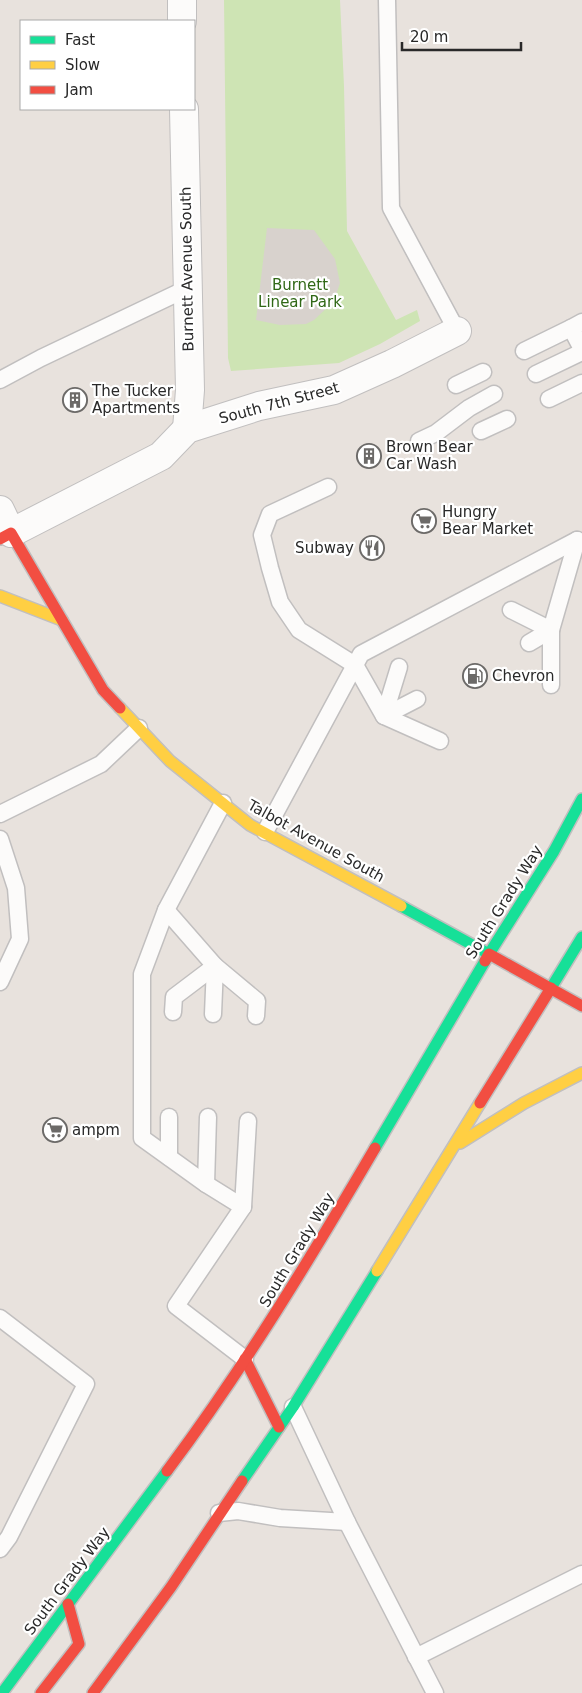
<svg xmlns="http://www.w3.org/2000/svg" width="582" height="1693" font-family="'DejaVu Sans',sans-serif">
<rect width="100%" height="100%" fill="#e8e2dd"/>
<!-- green -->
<polygon fill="#cee4b4" points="224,0 340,0 344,86 347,231 396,320 417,310 420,321 380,344 339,363 231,371 228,358"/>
<!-- plaza -->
<polygon fill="#d8d2cd" points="267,228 314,230 335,259 340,283 334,301 314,320 306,324 280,325 256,320"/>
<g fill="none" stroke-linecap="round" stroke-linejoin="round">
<defs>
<g id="lane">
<polyline points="387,0 391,208 457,331"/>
<polyline points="582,322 571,328 582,349"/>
<polyline points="524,351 571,328"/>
<polyline points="536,374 582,352"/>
<polyline points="0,380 41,358 188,288"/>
<polyline points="456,385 483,372"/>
<polyline points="549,399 582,383"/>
<polyline points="481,431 507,419"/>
<polyline points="419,441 436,433 469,408 494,394"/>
<polyline points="328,487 270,514 262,535 270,568 280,602 299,630 355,665 384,716 417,699"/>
<polyline points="511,610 551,630"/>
<polyline points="529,643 551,630"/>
<polyline points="399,667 384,716 440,741"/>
<polyline points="551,685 551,630 577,540"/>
<polyline points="223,803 166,910 142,974 142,1138 206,1184 243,1207 176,1306 245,1359"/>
<polyline points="0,814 101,764 139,728"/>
<polyline points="265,832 361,654 577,540"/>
<polyline points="0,839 16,888 20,939 0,982"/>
<polyline points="166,910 215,966 213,1014"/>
<polyline points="173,1012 174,997 215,966 257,1001 256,1016"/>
<polyline points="169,1117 169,1157"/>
<polyline points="206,1184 208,1117"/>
<polyline points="243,1207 248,1121"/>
<polyline points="0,1318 86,1384 9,1537 0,1549"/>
<polyline points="219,1513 238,1511 280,1518 347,1522 293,1407"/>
<polyline points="347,1522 435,1693"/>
<polyline points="416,1657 582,1574"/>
</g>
<g id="street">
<polyline points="182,0 182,21"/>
<polyline points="184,109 190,390 187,429"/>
<polyline points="0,510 11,533 161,456 187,429 259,406 334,390 392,364 457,331"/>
</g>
<g id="fast">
<polyline points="401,906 489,954 554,851 582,799"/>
<polyline points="551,988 582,937"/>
<polyline points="375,1148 485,961"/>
<polyline points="242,1481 293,1407 377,1271"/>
<polyline points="2,1693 167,1471"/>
</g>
<g id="slow">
<polyline points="0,596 62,620"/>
<polyline points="120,708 170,761 250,825 401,906"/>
<polyline points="460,1143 524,1103 582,1073"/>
<polyline points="377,1271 480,1103"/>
</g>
<g id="jam">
<polyline points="0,539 11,533 103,690 120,708"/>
<polyline points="485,961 489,954 582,1006"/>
<polyline points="480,1103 551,988"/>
<polyline points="245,1359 279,1427"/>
<path d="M167 1471C244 1368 310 1259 375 1148"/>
<polyline points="41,1693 79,1644 68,1604"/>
<polyline points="93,1693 171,1587 242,1481"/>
</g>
</defs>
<!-- lane casing -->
<use href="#lane" stroke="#c1bfbf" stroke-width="19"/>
<!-- street casing -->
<use href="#street" stroke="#c1bfbf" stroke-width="30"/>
<!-- fast casing -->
<use href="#fast" stroke="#c1bfbf" stroke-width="14"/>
<!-- slow casing -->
<use href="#slow" stroke="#c1bfbf" stroke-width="14"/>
<!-- jam casing -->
<use href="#jam" stroke="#c1bfbf" stroke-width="14"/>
<!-- lane -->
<use href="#lane" stroke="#fcfbfa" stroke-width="16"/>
<!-- street -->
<use href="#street" stroke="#fcfbfa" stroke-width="28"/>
<!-- fast -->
<use href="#fast" stroke="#16e098" stroke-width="11"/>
<!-- slow -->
<use href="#slow" stroke="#ffcf43" stroke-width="11"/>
<!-- jam -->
<use href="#jam" stroke="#f24e42" stroke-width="11"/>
</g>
<!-- icons -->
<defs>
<symbol id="building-ring" viewBox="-11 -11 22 22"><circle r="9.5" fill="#fff" stroke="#6c6a68" stroke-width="1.5"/><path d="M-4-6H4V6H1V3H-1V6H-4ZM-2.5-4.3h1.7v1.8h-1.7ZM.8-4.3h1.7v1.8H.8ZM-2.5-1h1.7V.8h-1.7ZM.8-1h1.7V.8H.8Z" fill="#6c6a68"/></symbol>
<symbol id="supermarket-ring" viewBox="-11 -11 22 22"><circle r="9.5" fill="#fff" stroke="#6c6a68" stroke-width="1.5"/><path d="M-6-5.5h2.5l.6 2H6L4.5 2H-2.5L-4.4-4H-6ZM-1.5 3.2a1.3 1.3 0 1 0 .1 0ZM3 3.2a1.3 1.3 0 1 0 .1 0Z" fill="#6c6a68"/></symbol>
<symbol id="restaurant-ring" viewBox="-11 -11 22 22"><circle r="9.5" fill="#fff" stroke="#6c6a68" stroke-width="1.5"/><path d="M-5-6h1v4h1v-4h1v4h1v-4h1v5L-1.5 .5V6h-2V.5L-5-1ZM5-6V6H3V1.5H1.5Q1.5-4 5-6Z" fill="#6c6a68"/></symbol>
<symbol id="fuel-ring" viewBox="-11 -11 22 22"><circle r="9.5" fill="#fff" stroke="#6c6a68" stroke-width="1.5"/><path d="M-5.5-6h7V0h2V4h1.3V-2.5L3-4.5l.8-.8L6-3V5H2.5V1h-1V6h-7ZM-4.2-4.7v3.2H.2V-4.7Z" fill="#6c6a68"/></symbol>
</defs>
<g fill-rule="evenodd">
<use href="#building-ring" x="61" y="386" width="28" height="28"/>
<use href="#building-ring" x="355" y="442" width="28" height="28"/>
<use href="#supermarket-ring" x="410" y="507" width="28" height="28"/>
<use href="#restaurant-ring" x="358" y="534" width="28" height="28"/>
<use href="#fuel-ring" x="461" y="662" width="28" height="28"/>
<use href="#supermarket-ring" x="41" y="1116" width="28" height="28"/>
</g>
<g text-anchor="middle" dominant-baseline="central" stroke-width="4.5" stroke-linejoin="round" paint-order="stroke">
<!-- street labels -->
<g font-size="15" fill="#292929" stroke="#fff">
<text transform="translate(187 269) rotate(-91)">Burnett Avenue South</text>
<text transform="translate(279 403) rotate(-15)">South 7th Street</text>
<text transform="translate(316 841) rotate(29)">Talbot Avenue South</text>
<text transform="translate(504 902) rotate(-58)">South Grady Way</text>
<text transform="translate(297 1250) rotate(-59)">South Grady Way</text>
<text transform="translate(67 1581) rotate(-53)">South Grady Way</text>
</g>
<!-- park labels -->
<g font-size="15" fill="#306816" stroke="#fff">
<text x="300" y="285">Burnett<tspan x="300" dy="17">Linear Park</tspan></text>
</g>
<!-- poi labels -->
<g font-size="15" fill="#292929" stroke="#fff" text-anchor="start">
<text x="92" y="391">The Tucker<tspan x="92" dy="17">Apartments</tspan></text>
<text x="386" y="447">Brown Bear<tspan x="386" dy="17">Car Wash</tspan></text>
<text x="442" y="512">Hungry<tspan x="442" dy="17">Bear Market</tspan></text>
<text x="354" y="548" text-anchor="end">Subway</text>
<text x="492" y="676">Chevron</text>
<text x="72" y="1130">ampm</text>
</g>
</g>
<!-- legend -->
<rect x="20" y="20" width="175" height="90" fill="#ffffff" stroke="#a9a9a9"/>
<rect x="30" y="36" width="25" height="8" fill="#16e098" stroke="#a9a9a9"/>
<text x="65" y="45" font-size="15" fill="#292929">Fast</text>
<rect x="30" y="61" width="25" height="8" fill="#ffcf43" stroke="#a9a9a9"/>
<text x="65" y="70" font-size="15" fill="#292929">Slow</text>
<rect x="30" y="86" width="25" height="8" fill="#f24e42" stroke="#a9a9a9"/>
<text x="65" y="95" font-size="15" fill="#292929">Jam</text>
<!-- scale -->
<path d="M402 42v8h119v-8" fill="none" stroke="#292929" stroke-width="2.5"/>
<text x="410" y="42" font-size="15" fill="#292929" stroke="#ffffff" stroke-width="4" paint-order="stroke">20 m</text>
</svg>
